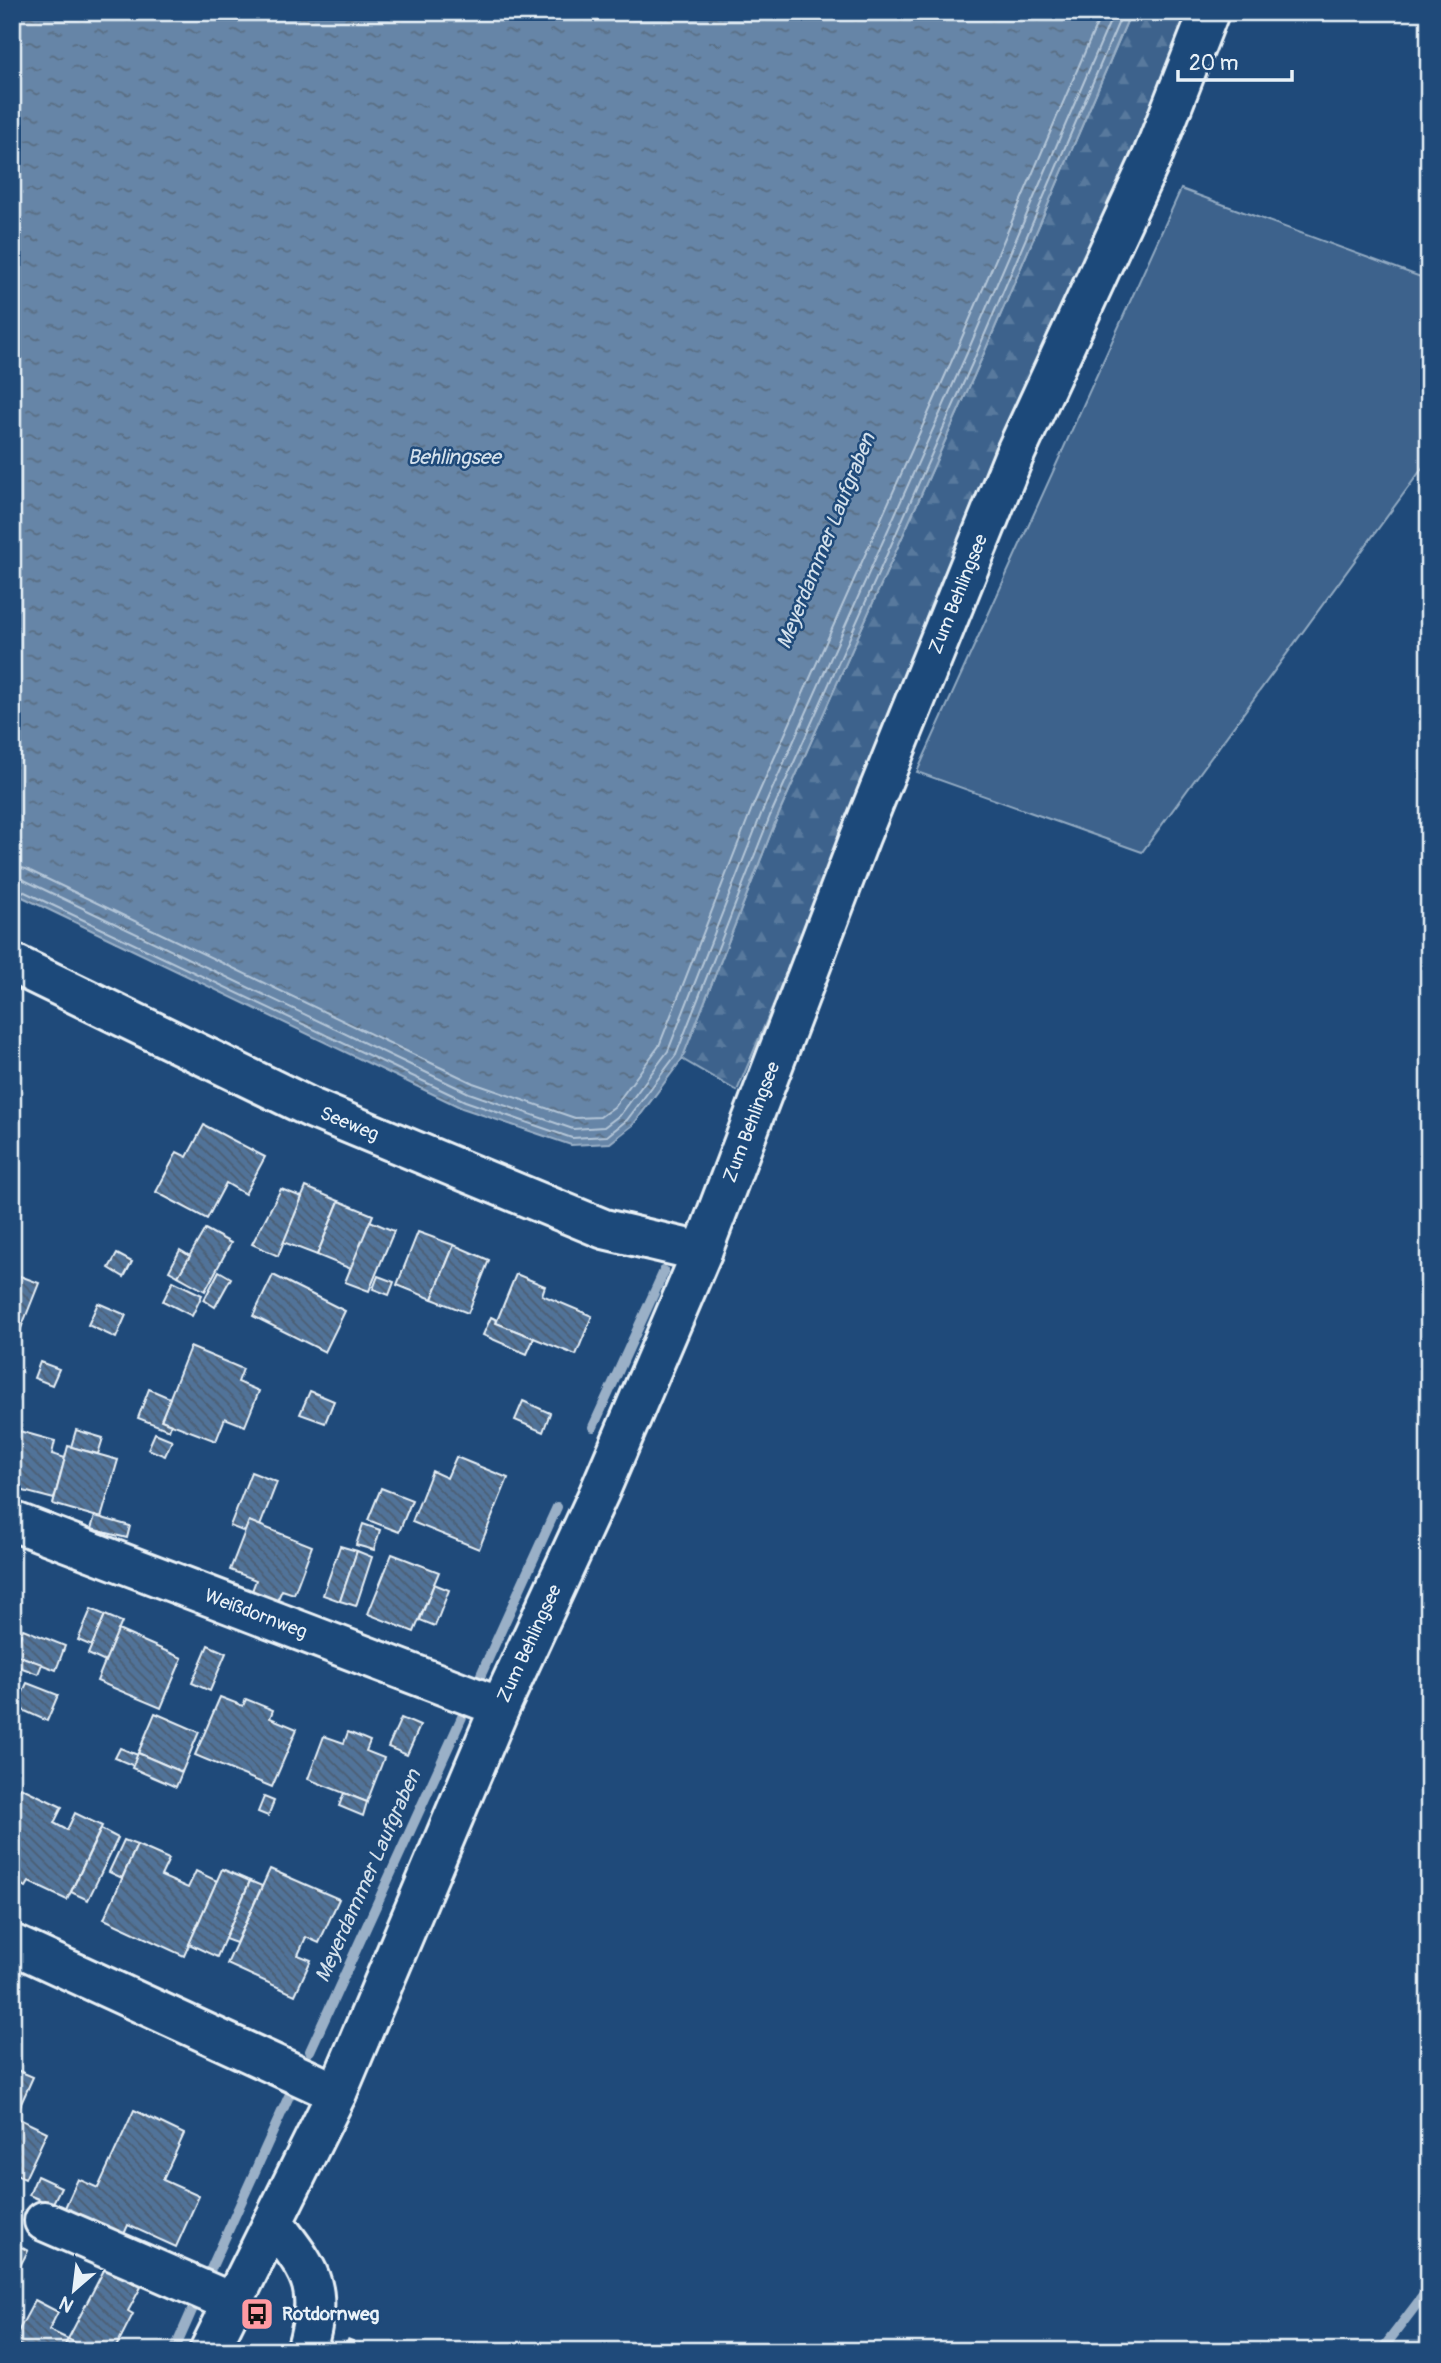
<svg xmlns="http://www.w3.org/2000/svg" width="1441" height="2363" font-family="Pangolin,sans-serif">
<defs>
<pattern id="forest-firs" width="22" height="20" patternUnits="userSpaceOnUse" patternTransform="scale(1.75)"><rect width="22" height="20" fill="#3c628c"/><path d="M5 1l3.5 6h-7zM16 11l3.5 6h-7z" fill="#58799d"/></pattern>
<pattern id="water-ripples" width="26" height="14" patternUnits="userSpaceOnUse" patternTransform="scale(1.75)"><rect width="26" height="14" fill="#6685a7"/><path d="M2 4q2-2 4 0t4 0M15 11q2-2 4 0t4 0" fill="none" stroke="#596d82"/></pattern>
<pattern id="building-back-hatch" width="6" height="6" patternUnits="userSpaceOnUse" patternTransform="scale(1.75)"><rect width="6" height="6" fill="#517399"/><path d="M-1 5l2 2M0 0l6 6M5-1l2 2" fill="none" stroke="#4c5e72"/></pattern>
</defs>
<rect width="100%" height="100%" fill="#1f4a7a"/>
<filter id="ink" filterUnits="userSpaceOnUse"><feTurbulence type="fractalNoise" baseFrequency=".0143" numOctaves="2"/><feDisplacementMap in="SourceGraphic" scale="14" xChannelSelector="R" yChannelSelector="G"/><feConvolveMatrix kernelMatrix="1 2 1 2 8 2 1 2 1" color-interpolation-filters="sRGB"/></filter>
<g filter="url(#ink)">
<!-- grass -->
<polygon fill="#3c628c" stroke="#92aac2" stroke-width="2" points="1181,189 1429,280 1429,459 1142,852 917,772"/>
<!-- forest -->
<polygon fill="url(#forest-firs)" stroke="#92aac2" stroke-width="2" points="1131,12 1190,12 737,1091 682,1059 777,818 981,360"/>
<!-- water -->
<polygon fill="url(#water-ripples)" stroke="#9ab0c7" stroke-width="2" points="12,12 1131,12 981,360 777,818 682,1059 633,1125 610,1143 571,1145 462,1108 12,892"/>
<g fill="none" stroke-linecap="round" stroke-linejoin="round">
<!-- shore -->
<g stroke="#b4c6d8" stroke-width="2">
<polyline points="12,866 26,869 473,1083 575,1118 600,1117 614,1107 659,1046 752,808 957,349 1102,12"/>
<polyline points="12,877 22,879 469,1093 573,1129 604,1127 621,1114 668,1051 762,812 967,353 1114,12"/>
<polyline points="12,886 465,1101 572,1138 607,1136 627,1120 676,1055 770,816 975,357 1123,12"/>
</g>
<!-- stream -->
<g stroke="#9ab0c7" stroke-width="10">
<polyline points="593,1427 664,1271"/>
<polyline points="479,1679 557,1507"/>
<polyline points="310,2051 462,1717"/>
<polyline points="210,2271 289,2096"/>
<polyline points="174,2351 193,2308"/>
<polyline points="1381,2351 1429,2288"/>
</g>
</g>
<!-- building -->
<g fill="url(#building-back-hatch)" stroke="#e8f1f8" stroke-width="2">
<polygon points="204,1125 265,1157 245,1194 226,1183 207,1219 156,1192 177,1152 187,1157"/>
<polygon points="306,1187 339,1201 317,1255 283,1242"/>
<polygon points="281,1189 302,1197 278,1256 252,1244"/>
<polygon points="339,1201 373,1215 351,1269 317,1255"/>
<polygon points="370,1221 394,1231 369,1291 345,1282"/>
<polygon points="205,1229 231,1243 205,1291 178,1276"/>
<polygon points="418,1232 454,1245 432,1299 397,1285"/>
<polygon points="454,1245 489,1260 468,1313 432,1299"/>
<polygon points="180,1250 190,1256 178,1276 169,1271"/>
<polygon points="117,1254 132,1262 124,1277 109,1268"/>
<polygon points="219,1271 231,1278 215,1307 204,1300"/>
<polygon points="12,1273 39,1283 12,1351"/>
<polygon points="516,1274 545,1286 542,1295 592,1316 576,1355 496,1323"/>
<polygon points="273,1275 345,1311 325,1352 253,1316"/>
<polygon points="378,1276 394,1282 389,1295 373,1289"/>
<polygon points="173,1281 202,1295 192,1316 163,1301"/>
<polygon points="98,1303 126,1315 116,1338 88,1325"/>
<polygon points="491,1317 497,1320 496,1323 534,1338 527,1354 483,1335"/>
<polygon points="190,1347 243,1369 238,1382 259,1391 245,1426 225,1418 216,1441 161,1420"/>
<polygon points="40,1362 59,1369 52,1385 34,1378"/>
<polygon points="149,1389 170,1398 161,1420 171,1424 169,1430 138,1418"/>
<polygon points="310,1391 334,1401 325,1423 300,1414"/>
<polygon points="12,1398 18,1399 12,1420"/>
<polygon points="523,1401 550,1413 543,1432 515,1420"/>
<polygon points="12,1429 55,1441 52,1454 65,1458 54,1499 12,1488"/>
<polygon points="76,1430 103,1438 98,1454 71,1447"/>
<polygon points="155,1433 172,1440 165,1456 148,1449"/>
<polygon points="68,1446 118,1460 101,1518 53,1504"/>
<polygon points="456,1457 508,1478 479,1549 412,1522 432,1471 447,1478"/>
<polygon points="251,1472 277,1482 260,1526 249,1521 245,1532 230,1526"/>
<polygon points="381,1488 412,1500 399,1532 368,1520"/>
<polygon points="95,1516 130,1526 127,1538 91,1529"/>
<polygon points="249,1521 312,1546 294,1594 282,1590 277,1601 252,1591 256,1580 230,1570"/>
<polygon points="363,1524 380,1530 374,1550 356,1545"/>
<polygon points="340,1546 357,1551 340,1601 323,1595"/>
<polygon points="357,1551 372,1557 356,1606 340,1601"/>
<polygon points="392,1554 439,1572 414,1632 368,1614"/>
<polygon points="434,1584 449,1590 435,1626 420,1620"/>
<polygon points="91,1609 105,1615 92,1646 78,1640"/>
<polygon points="105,1615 122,1622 105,1662 88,1654"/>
<polygon points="23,1629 65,1646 56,1670 14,1654"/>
<polygon points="118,1630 182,1658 161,1708 97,1681"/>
<polygon points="208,1645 226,1653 210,1691 192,1683"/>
<polygon points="14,1654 42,1664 38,1674 12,1664"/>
<polygon points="27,1683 58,1695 47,1721 16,1707"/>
<polygon points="220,1697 243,1706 246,1699 273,1710 270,1718 297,1729 272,1787 195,1755"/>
<polygon points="155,1713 199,1732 182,1772 138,1753"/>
<polygon points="401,1718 420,1726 407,1755 388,1747"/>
<polygon points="348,1732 370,1741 366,1751 384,1758 367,1802 308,1779 324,1736 344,1743"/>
<polygon points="120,1748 138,1755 134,1766 115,1758"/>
<polygon points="138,1753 182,1772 176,1787 132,1768"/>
<polygon points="20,1787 62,1807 54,1823 67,1830 75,1813 102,1826 67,1900 29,1882 26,1887 12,1881 12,1804"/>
<polygon points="344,1793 367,1802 363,1816 339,1806"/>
<polygon points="264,1797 274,1801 268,1816 258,1812"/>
<polygon points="101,1829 118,1838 88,1900 71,1892"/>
<polygon points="124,1840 137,1845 122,1878 109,1872"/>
<polygon points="137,1845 169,1859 161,1876 188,1888 196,1871 217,1881 184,1956 104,1919"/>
<polygon points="222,1869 250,1881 217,1957 189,1944"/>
<polygon points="270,1869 339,1899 319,1943 306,1937 298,1955 311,1960 295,1995 227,1964"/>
<polygon points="250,1881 262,1886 236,1943 225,1939"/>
<polygon points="12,2068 33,2077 15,2117 47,2132 25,2179 12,2173"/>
<polygon points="134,2110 184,2134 163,2180 199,2196 176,2247 128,2225 122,2239 63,2212 78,2179 98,2188"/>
<polygon points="37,2176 61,2187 52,2205 29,2195"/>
<polygon points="12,2242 28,2251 20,2266 12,2262"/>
<polygon points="105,2268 141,2287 128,2311 133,2314 114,2351 90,2351 68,2339"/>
<polygon points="35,2300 58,2312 49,2330 68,2339 62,2351 31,2351 13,2341"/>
</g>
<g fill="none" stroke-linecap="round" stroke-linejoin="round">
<defs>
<g id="minor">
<path id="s1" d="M12 963 311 1108 604 1229 702 1252"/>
<path id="s2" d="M12 1521 500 1707"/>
<polyline points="12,1944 337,2093"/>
<polyline points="44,2221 233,2303"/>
<path d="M273 2222C311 2273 325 2285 306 2351"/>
<path id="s3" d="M209 2351 337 2093 500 1707 599 1493 702 1252 860 837 1014 456 1153 155 1209 12"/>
</g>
</defs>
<!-- minor casing -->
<use href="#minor" stroke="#e8f1f8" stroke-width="44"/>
<!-- path -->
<polyline stroke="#e8f1f8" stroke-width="4.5" stroke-dasharray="7 5" stroke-linecap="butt" points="347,2340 376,2351"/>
<!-- minor -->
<use href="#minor" stroke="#1f4a7a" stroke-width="38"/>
</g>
</g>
<!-- icons -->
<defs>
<symbol id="bus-square" viewBox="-11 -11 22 22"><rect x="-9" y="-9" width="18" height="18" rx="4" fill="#ff9aa2" stroke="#1f4a7a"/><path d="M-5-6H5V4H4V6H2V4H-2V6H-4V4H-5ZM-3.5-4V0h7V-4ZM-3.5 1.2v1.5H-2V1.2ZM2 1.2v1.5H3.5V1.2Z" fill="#111"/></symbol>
</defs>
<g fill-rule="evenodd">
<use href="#bus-square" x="238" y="2295" width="38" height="38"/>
</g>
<g text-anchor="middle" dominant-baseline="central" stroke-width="5" stroke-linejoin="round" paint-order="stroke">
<!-- street labels -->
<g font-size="19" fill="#e8f1f8" stroke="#1f4a7a">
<text stroke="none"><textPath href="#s3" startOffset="1911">Zum Behlingsee</textPath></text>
<text stroke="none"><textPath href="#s3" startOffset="1344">Zum Behlingsee</textPath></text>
<text stroke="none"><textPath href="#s1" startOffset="374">Seeweg</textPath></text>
<text stroke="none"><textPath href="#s2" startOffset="261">Weißdornweg</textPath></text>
<text stroke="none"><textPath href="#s3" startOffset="777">Zum Behlingsee</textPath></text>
</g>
<!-- poi labels -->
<g font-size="19" font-weight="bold" fill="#e8f1f8" stroke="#1f4a7a" text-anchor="start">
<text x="282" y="2314">Rotdornweg</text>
</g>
<!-- water labels -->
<g font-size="21" font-style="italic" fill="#d4e1ec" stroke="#1f4a7a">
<text x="454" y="457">Behlingsee</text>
<text transform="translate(826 541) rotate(-68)">Meyerdammer Laufgraben</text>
<text transform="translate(368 1876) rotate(-66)">Meyerdammer Laufgraben</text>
</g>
</g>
<!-- margin -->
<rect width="1441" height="2363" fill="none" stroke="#1f4a7a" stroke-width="42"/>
<rect x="21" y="21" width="1399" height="2321" fill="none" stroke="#e8f1f8" stroke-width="2.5" filter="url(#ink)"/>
<!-- north arrow -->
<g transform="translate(74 2290) rotate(208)" stroke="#1f4a7a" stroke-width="5" paint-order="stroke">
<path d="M0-5L12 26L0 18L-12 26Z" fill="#e8f1f8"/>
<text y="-10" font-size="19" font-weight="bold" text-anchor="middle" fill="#e8f1f8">N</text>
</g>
<!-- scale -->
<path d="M1178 70v10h114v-10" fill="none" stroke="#e8f1f8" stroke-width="3.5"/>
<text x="1189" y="70" font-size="21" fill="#e8f1f8" stroke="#1f4a7a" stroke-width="5" paint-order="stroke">20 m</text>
</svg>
